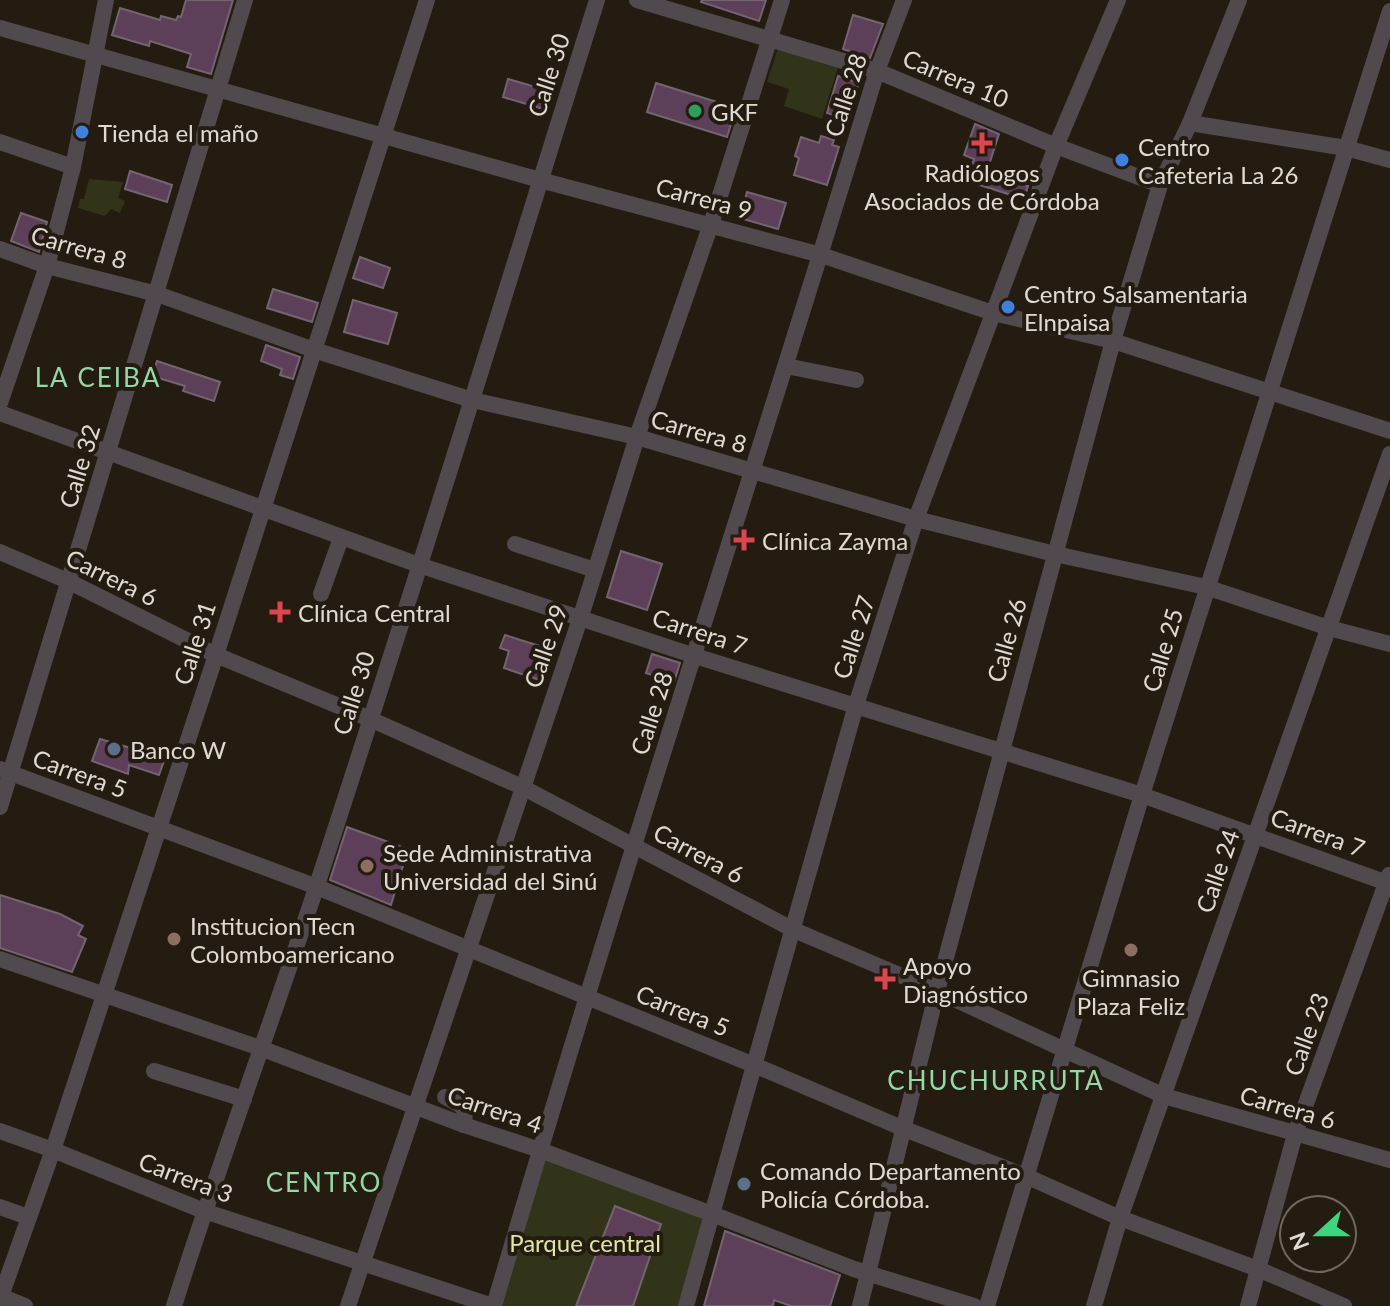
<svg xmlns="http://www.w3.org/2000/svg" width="1390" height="1306" font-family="Lato,sans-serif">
<rect width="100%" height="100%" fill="#251c11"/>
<!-- green -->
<g fill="#313418">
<polygon points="778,48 838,67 822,119 784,106 789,89 767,82"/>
<polygon points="89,179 123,182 118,198 125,201 120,213 111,209 105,216 78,208 80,199 84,199"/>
<polygon points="542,1157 705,1216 678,1306 497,1306"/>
</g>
<!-- building -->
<g fill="#5d3f5a" stroke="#726570" stroke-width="2">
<polygon points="186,0 233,0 211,74 187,67 191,54 150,41 149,46 112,35 120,8 160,20 161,16 176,20 178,16 181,17"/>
<polygon points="702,0 766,0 759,21 701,2"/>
<polygon points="853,15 883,24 870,58 843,49"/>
<polygon points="838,76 859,83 846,120 827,113"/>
<polygon points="508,79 549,91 543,109 503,97"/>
<polygon points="656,83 736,108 727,137 647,112"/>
<polygon points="975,124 999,134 988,168 1008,174 1007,180 1028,186 1024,199 967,181 974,159 964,155"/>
<polygon points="821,136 834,140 832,145 839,147 827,185 794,175 799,158 795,156 801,137 819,143"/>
<polygon points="130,171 172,185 167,202 125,189"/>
<polygon points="747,192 786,203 778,229 740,218"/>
<polygon points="21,213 47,222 39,252 11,241"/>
<polygon points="360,257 390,268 383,288 353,278"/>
<polygon points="273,289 318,303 312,322 267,308"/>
<polygon points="353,300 397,313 388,344 344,332"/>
<polygon points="266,345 300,357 293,379 280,375 282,369 261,361"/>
<polygon points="157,361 220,382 214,401 183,391 185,386 152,376"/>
<polygon points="621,551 662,564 647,610 607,597"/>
<polygon points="505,635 549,649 539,680 504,668 509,651 500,648"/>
<polygon points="652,654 680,663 674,682 646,673"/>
<polygon points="100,739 165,758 159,775 129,765 128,774 92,761"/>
<polygon points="347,827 408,849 391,905 330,880"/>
<polygon points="0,895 60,914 83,926 78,935 86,939 72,972 0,948"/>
<polygon points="615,1206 661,1224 633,1306 576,1306"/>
<polygon points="725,1231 840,1275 830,1306 791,1306 774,1300 773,1306 704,1306"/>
</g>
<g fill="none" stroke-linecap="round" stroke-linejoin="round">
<!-- minor -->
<g stroke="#504a4e" stroke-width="16">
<polyline points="637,0 877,71 1056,146 1160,185"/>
<polyline points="0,28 540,180 821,255 993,313 1113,341 1390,431"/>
<polyline points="1190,123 1346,148 1390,160"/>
<polyline points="0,142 73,167"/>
<polyline points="0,249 47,266 157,294 314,350 472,400 637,437 916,519 1055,554 1206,587 1329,628 1390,644"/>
<polyline points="786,366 856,380"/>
<polyline points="0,403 47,266 73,167 106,0"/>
<polyline points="0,413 419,565 695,656 1142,795 1390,884"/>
<polyline points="515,544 595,570"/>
<polyline points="0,552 70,582 216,655 370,719 522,787 794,930 937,991 1164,1096 1390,1160"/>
<polyline points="321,594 341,538"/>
<polyline points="0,769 317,887 754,1065 902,1128 1028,1177 1120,1218 1258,1269 1344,1306"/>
<polyline points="0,807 245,0"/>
<polyline points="0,959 263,1049 464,1125 540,1150 712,1214 854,1269 974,1306"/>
<polyline points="154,1071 244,1099"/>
<path d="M445 1097C462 1106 467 1104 464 1125"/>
<polyline points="0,1131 53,1150 204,1211 493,1306"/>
<polyline points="0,1207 28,1217"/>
<polyline points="0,1296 25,1306"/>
<polyline points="0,1299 53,1150 216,655 427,0"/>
<path d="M174 1306C218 1166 270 1028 316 888 413 593 504 296 597 0"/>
<polyline points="348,1306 581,616 637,437 711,224 782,0"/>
<path d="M494 1306C615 892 751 483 877 71L904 0"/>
<polyline points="686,1306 856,705 916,519 1056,146 1118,0"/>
<polyline points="860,1306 937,991 1113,341 1160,185 1190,123 1239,0"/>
<polyline points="987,1306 1142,795 1390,11"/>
<polyline points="1094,1306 1120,1218 1390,454"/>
<polyline points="1248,1306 1295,1134 1389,875"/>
</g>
</g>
<!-- markers -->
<circle fill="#2e9e5b" stroke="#251c11" stroke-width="3" cx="695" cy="111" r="8"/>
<g fill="#3f7fe0" stroke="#251c11" stroke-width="3">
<circle cx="82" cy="132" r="8"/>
<circle cx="1122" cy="160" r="8"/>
<circle cx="1008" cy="307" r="8"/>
</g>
<g fill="#e0444e" stroke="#251c11" stroke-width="3">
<path d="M978 131h8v8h8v8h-8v8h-8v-8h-8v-8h8z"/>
<path d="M740 528h8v8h8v8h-8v8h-8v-8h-8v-8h8z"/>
<path d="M276 600h8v8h8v8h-8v8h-8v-8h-8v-8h8z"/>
<path d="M881 967h8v8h8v8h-8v8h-8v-8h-8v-8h8z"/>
</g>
<g fill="#5c6f8a" stroke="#251c11" stroke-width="3">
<circle cx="114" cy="749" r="8"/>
<circle cx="744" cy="1184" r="8"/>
</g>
<g fill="#8d6e63" stroke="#251c11" stroke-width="3">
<circle cx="367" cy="866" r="8"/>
<circle cx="174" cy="939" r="8"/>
<circle cx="1131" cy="950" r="8"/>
</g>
<g text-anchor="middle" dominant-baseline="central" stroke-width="8" stroke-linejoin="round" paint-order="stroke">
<!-- street labels -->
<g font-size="24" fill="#e0dad3" stroke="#251c11">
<text transform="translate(548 75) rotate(-72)">Calle 30</text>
<text transform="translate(956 78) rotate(23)">Carrera 10</text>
<text transform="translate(845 95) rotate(-72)">Calle 28</text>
<text transform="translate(704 198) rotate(15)">Carrera 9</text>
<text transform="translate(79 247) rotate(16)">Carrera 8</text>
<text transform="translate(699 431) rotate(16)">Carrera 8</text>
<text transform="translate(79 466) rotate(-73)">Calle 32</text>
<text transform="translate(112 577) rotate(26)">Carrera 6</text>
<text transform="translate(700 631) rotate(18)">Carrera 7</text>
<text transform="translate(853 637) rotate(-72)">Calle 27</text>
<text transform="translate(1006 640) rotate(-74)">Calle 26</text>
<text transform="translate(194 643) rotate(-72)">Calle 31</text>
<text transform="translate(545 646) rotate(-71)">Calle 29</text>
<text transform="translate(1162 650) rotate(-73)">Calle 25</text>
<text transform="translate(353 693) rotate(-72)">Calle 30</text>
<text transform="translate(651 713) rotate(-72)">Calle 28</text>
<text transform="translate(80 773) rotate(20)">Carrera 5</text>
<text transform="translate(1318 832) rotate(20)">Carrera 7</text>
<text transform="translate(699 853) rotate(28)">Carrera 6</text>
<text transform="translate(1217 871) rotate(-71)">Calle 24</text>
<text transform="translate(683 1010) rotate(22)">Carrera 5</text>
<text transform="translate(1306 1034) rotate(-70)">Calle 23</text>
<text transform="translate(1288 1107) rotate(16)">Carrera 6</text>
<text transform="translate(495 1109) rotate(19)">Carrera 4</text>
<text transform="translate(186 1177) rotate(21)">Carrera 3</text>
</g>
<!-- poi labels -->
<g font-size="24" fill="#e0dad3" stroke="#251c11" text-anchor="start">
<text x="711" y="111">GKF</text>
<text x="98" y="132">Tienda el maño</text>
<text x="1138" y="146">Centro<tspan x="1138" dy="28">Cafeteria La 26</tspan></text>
<text x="982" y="172" text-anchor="middle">Radiólogos<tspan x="982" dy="28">Asociados de Córdoba</tspan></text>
<text x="1024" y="293">Centro Salsamentaria<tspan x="1024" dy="28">Elnpaisa</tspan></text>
<text x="762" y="540">Clínica Zayma</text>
<text x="298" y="612">Clínica Central</text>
<text x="130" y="749">Banco W</text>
<text x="383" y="852">Sede Administrativa<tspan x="383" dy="28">Universidad del Sinú</tspan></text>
<text x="190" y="925">Institucion Tecn<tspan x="190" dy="28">Colomboamericano</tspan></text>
<text x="903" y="965">Apoyo<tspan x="903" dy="28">Diagnóstico</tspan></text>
<text x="1131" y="977" text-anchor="middle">Gimnasio<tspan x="1131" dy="28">Plaza Feliz</tspan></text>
<text x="760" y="1170">Comando Departamento<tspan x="760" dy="28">Policía Córdoba.</tspan></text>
</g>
<!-- park labels -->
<g font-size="24" fill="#dde6a2" stroke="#251c11">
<text x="585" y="1242">Parque central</text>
</g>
<!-- neighbourhood labels -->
<g font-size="26" letter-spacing="2" fill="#92d9a8" stroke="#251c11">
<text x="98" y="377">LA CEIBA</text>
<text x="996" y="1080">CHUCHURRUTA</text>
<text x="324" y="1182">CENTRO</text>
</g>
</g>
<!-- north arrow -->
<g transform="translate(1318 1234) rotate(249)"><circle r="38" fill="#251c11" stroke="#70685f" stroke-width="2"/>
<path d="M0-6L14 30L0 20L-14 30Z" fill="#39d87f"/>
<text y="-12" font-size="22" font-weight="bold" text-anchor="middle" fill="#e0dad3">N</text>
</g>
</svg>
